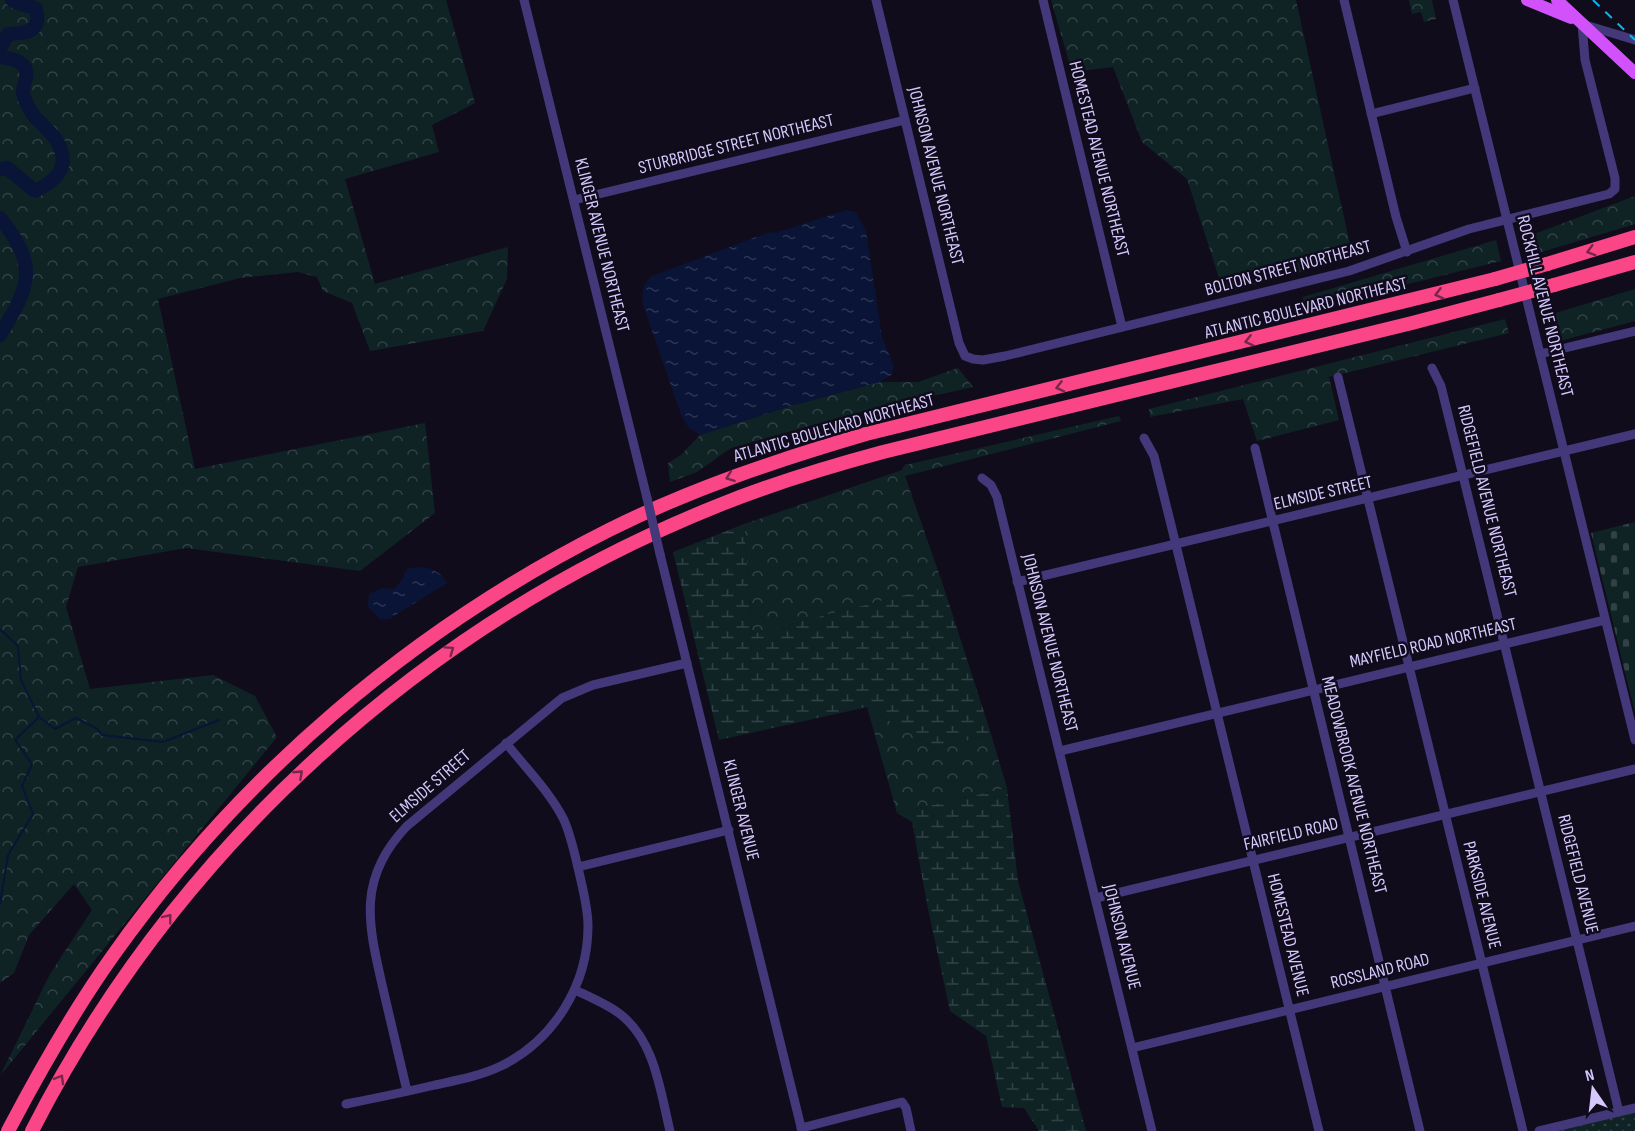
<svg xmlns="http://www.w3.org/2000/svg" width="1635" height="1131" font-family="'Sofia Sans Condensed',sans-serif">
<defs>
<pattern id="forest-crowns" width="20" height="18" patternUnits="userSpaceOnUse" patternTransform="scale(1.5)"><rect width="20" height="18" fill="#0f2325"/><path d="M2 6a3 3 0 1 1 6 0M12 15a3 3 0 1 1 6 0" fill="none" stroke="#314146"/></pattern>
<pattern id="wetland-marsh" width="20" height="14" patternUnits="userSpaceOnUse" patternTransform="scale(1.5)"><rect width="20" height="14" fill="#0f2325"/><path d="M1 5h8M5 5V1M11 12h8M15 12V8" fill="none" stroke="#314146"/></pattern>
<pattern id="cemetery-stones" width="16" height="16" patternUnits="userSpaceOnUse" patternTransform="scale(1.5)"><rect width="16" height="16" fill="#0f2325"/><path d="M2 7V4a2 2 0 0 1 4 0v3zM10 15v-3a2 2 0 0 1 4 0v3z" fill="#314146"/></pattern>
<pattern id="park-dots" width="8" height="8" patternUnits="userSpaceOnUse" patternTransform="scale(1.5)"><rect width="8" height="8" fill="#0f2325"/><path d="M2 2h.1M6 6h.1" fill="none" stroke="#314146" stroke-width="1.8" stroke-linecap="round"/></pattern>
<pattern id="water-ripples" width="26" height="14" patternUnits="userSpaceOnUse" patternTransform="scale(1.5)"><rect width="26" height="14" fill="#0a1437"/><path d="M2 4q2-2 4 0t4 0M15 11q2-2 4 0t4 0" fill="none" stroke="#2d3555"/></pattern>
</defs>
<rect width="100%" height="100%" fill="#100c1c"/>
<!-- forest -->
<g fill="url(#forest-crowns)">
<polygon points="0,0 446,0 475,103 432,125 439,152 345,179 375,284 508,247 507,279 483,331 370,351 352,303 323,291 317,277 298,272 240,278 158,299 195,469 425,423 435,513 360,571 186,548 78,567 66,607 90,689 213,675 255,696 277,737 0,1076 50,974 92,910 74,884 29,935 14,973 0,983"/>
<polygon points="1051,0 1296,0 1353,258 1224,293 1187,179 1142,142 1113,67 1072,72"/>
<polygon points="1409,0 1432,0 1436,19 1424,22 1421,12 1412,14"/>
<polygon points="1635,196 1635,224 1535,254 1529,236"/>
<polygon points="1496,240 1501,261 1303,310 1303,297"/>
<polygon points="1635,289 1635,321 1560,341 1552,314"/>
<polygon points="1505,319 1509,333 1329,377 1339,420 1257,441 1243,399 1150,417 1149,409"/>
<polygon points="958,368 973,387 852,414 731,448 697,472 670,482 668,463 681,455 700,435 794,405 880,382 918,382"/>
<polygon points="1119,416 1121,421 905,476 943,585 752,634 744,524 902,470 905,465"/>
<polygon points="867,707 936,749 991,734 1007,788 897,813"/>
</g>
<!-- wetland -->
<g fill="url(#wetland-marsh)">
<polygon points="744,524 752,634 943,585 991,734 936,749 867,707 719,740 673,552"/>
<polygon points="1007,788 1018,881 1086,1131 1039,1131 1024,1108 1002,1107 986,1036 950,1011 928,909 912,822 897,813"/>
</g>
<!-- cemetery -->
<polygon fill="url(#cemetery-stones)" points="1635,522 1635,713 1591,533"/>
<!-- park -->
<polygon fill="url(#park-dots)" points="1635,1112 1635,1131 1558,1131"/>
<!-- water -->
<g fill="url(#water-ripples)">
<path d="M846 210 856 212 866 231 882 337 894 367 891 375 880 382 794 405 700 435 689 428 682 417 643 305C642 292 642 284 652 276L767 233 779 232Z"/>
<path d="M418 567C432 568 440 571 447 583L389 619H380L368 607 369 594 382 588 394 589 402 580 407 569Z"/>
</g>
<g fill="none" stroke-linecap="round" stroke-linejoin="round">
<!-- stream -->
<g stroke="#0a1437" stroke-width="2">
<polyline points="0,629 18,646 21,680 39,717 15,740 32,764 22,786 33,814 8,855 0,904"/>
<polyline points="39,717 55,729 76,718 96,728 102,735 163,742 219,720"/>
<polyline points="56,1130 56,1131"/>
</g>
<!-- river -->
<g stroke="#0a1437" stroke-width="14">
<path d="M0 48 8 34C26 33 42 33 36 9 29 4 19 6 12 0"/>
<path d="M0 51 2 57C14 59 29 62 26 78 25 83 23 87 23 92 24 99 28 107 32 113 39 123 50 130 57 141 71 166 58 180 35 191L7 168 0 169"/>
<path d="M0 218C39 266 30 286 0 335"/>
</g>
<!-- minor -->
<g stroke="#433879" stroke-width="9">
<polyline points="524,0 647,498"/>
<polyline points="876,0 959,343 965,356 973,359 983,360 1005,356 1349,271 1469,229 1609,194 1615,189 1615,178 1585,60 1582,24 1635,40"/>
<polyline points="1043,0 1122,327"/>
<polyline points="1344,0 1396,217 1407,252"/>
<polyline points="1453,0 1635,740"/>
<polyline points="1371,114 1475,88"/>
<polyline points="574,200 905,120"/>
<polyline points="1540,354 1635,331"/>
<polyline points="1432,368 1441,386 1619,1112"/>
<polyline points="1338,377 1523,1131"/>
<polyline points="1144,438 1154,456 1176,545 1319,1131"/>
<polyline points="1255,448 1420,1131"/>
<polyline points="982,478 991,485 997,497 1152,1131"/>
<polyline points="660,554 802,1131"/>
<polyline points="1017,582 1635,434"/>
<polyline points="1060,751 1605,620"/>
<polyline points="578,867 729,830"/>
<polyline points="1096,898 1635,769"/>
<path d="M575 990C590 997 607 1004 620 1014 655 1041 660 1090 670 1131"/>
<polyline points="1132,1048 1635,926"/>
<path d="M407 1091C399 1058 392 1026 384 993 369 927 355 880 407 826L562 698 593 685 687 663"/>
<path d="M346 1104C376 1098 406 1092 435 1085 458 1080 480 1076 501 1066 554 1040 588 985 588 926 588 908 583 890 579 872 575 855 571 836 564 820 550 792 525 767 506 743"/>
<polyline points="801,1128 902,1102 906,1108 911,1131"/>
<polyline points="1539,1131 1635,1108"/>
</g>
<!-- major -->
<g stroke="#d152fa" stroke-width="12">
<polyline points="1527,0 1571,18"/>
<polyline points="1557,0 1635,73"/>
</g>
<!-- highway -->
<g stroke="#fa4686" stroke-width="14">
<polyline points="1547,264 1635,237"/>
<polyline points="1554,285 1635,262"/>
<path d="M8 1131C40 1070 74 1010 114 954 241 775 412 629 609 530 691 489 777 460 866 434L1495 279"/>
<path d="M32 1131C176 848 423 624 717 506 771 484 827 467 883 452L1412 323 1499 300"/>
</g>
<!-- rail -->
<polyline stroke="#07b7eb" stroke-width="2" stroke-dasharray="9 8" stroke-linecap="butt" points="1593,0 1635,40"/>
<!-- minor-bridge -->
<polyline stroke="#433879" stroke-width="9" points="647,498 660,554"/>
<!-- highway-bridge -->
<g stroke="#fa4686" stroke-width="14">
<polyline points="1495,279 1547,264"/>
<polyline points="1499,300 1554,285"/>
</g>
</g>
<!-- one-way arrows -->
<defs><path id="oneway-chevron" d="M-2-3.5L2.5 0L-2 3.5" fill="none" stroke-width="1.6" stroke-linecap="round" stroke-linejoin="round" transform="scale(1.5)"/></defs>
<g stroke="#79264c">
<use href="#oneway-chevron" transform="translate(1591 251) rotate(164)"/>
<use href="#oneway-chevron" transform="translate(1439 294) rotate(165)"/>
<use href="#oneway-chevron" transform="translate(1249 341) rotate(166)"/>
<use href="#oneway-chevron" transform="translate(1060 387) rotate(166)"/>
<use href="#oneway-chevron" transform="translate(730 477) rotate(160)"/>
<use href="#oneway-chevron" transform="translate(450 650) rotate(-35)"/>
<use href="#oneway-chevron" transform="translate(299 774) rotate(-43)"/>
<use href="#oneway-chevron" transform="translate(168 918) rotate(-52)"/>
<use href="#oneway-chevron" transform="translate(60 1079) rotate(-60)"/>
</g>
<g text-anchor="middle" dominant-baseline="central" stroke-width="5" stroke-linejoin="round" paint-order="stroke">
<!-- street labels -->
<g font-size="18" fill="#d5c8fd" stroke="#100c1c">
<text transform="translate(736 144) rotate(-14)">STURBRIDGE STREET NORTHEAST</text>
<text transform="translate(1099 159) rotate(76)">HOMESTEAD AVENUE NORTHEAST</text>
<text transform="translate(936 176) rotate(76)">JOHNSON AVENUE NORTHEAST</text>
<text transform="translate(602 245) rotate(76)">KLINGER AVENUE NORTHEAST</text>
<text transform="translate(1288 268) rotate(-15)">BOLTON STREET NORTHEAST</text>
<text transform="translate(1545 306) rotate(76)">ROCKHILL AVENUE NORTHEAST</text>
<text transform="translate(1306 308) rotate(-14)">ATLANTIC BOULEVARD NORTHEAST</text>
<text transform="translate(834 428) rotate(-16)">ATLANTIC BOULEVARD NORTHEAST</text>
<text transform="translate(1323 493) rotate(-13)">ELMSIDE STREET</text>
<text transform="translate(1487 501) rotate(76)">RIDGEFIELD AVENUE NORTHEAST</text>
<text transform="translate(1050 643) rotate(76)">JOHNSON AVENUE NORTHEAST</text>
<text transform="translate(1433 643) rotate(-13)">MAYFIELD ROAD NORTHEAST</text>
<text transform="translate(1354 785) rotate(76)">MEADOWBROOK AVENUE NORTHEAST</text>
<text transform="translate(430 786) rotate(-41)">ELMSIDE STREET</text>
<text transform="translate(741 810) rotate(76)">KLINGER AVENUE</text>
<text transform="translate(1291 834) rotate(-13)">FAIRFIELD ROAD</text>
<text transform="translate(1578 874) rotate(76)">RIDGEFIELD AVENUE</text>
<text transform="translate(1482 895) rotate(76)">PARKSIDE AVENUE</text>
<text transform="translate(1288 935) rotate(76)">HOMESTEAD AVENUE</text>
<text transform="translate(1122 937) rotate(76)">JOHNSON AVENUE</text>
<text transform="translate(1380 971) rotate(-14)">ROSSLAND ROAD</text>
</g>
</g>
<!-- north arrow -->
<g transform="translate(1593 1089) rotate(346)" stroke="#100c1c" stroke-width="4.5" paint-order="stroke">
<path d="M0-4.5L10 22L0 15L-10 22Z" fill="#d5c8fd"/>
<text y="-9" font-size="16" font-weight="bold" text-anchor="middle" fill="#d5c8fd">N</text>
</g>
</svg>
